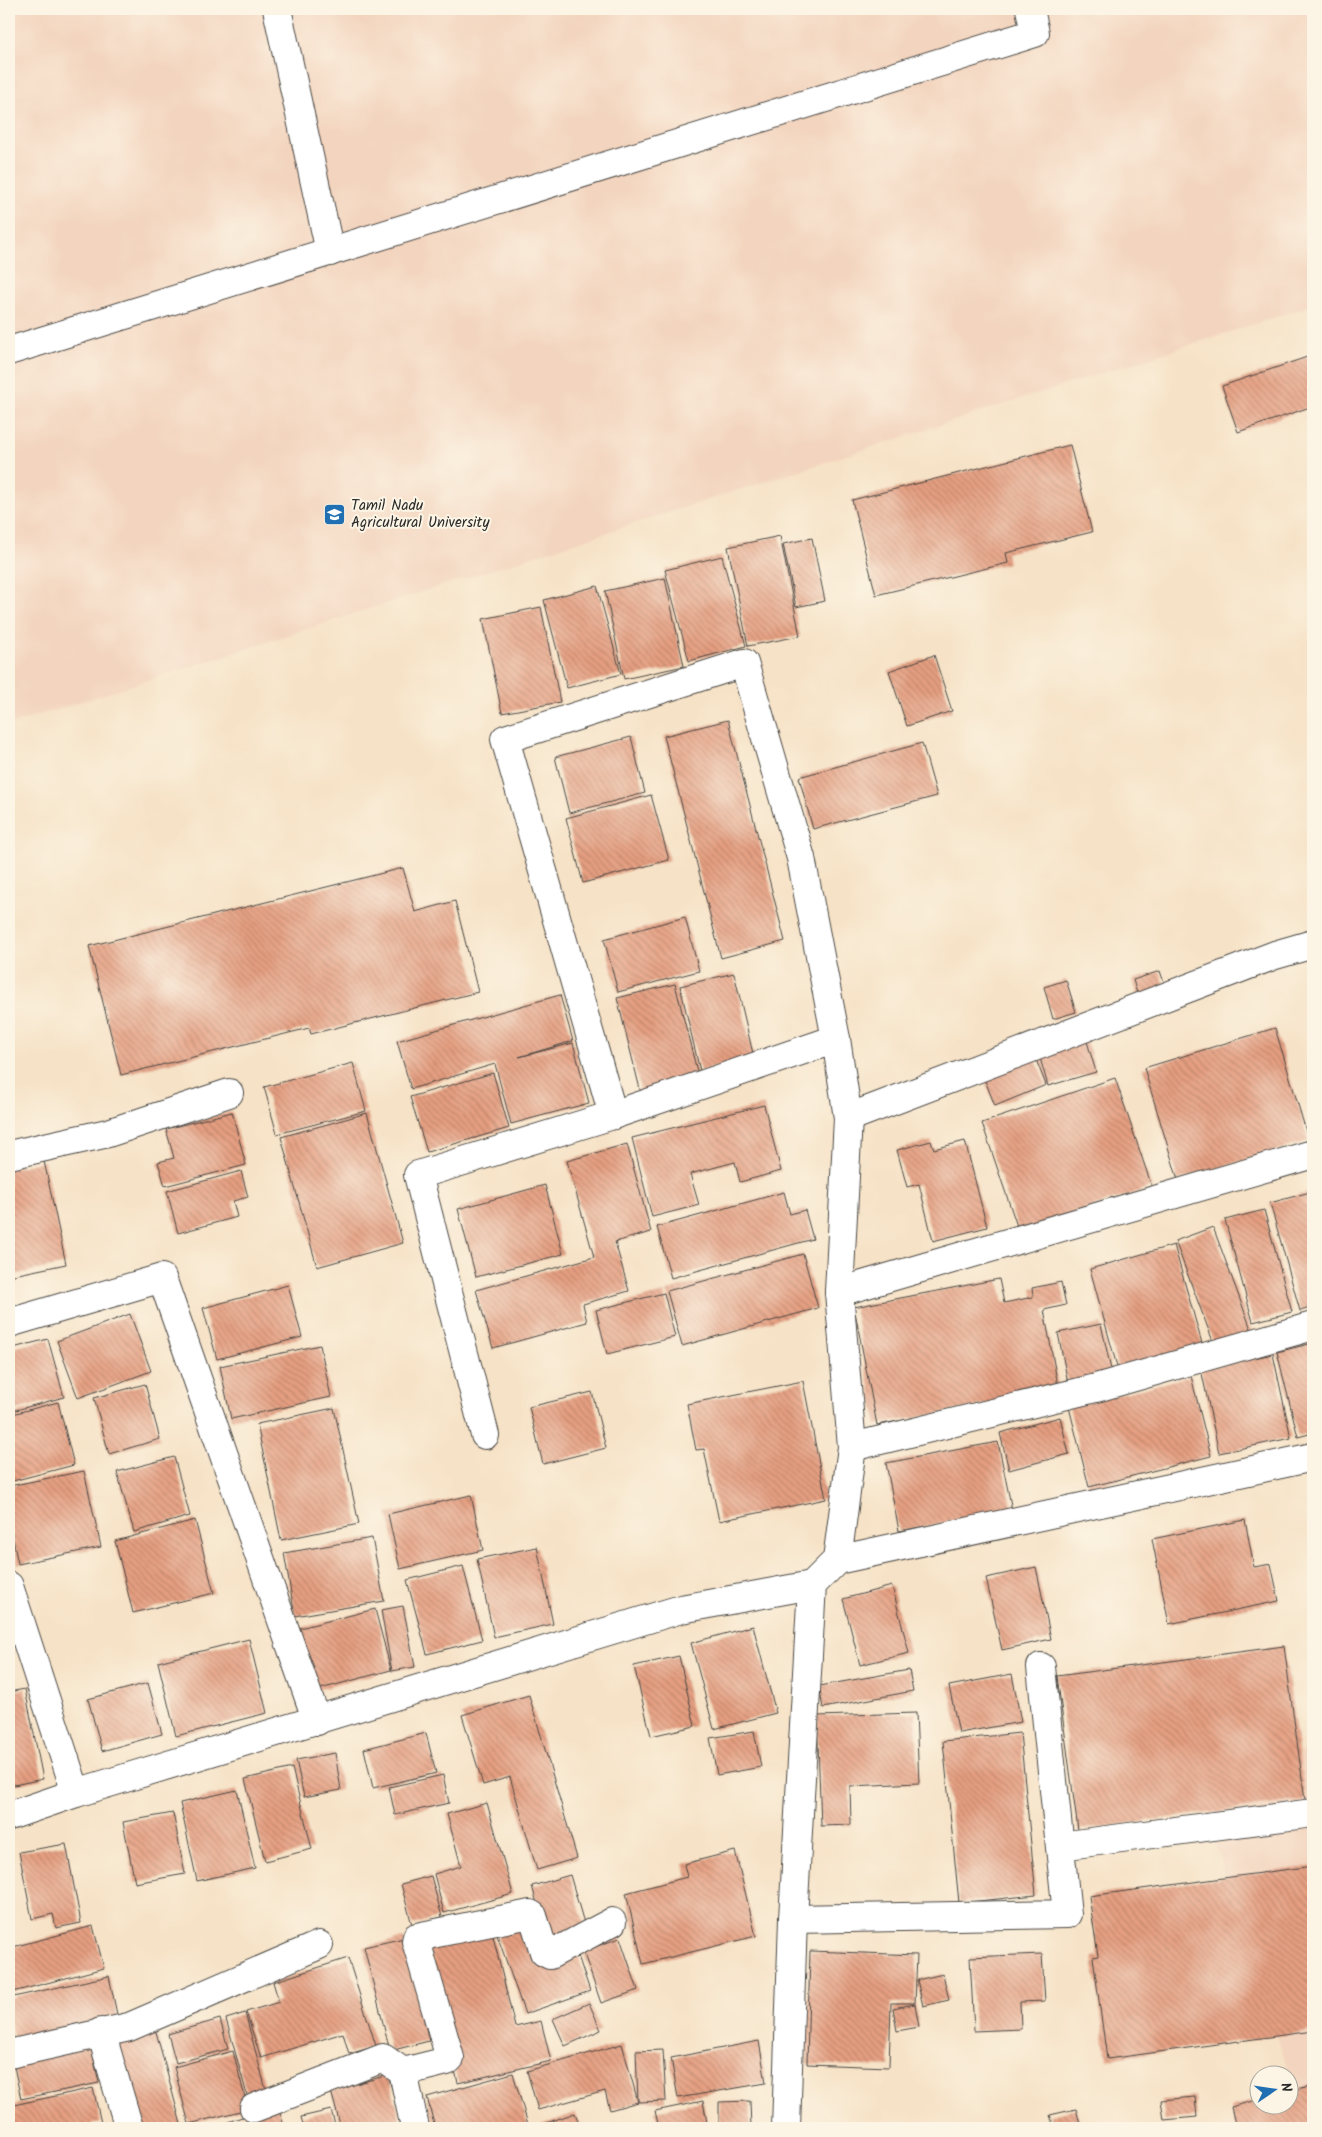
<svg xmlns="http://www.w3.org/2000/svg" width="1322" height="2137" font-family="Kalam,sans-serif">
<defs>
<pattern id="building-back-hatch" width="6" height="6" patternUnits="userSpaceOnUse" patternTransform="scale(1.25)"><rect width="6" height="6" fill="#e69f81"/><path d="M-1 5l2 2M0 0l6 6M5-1l2 2" fill="none" stroke="#bb826a"/></pattern>
</defs>
<rect width="100%" height="100%" fill="#fcf5e5"/>
<filter id="ink" filterUnits="userSpaceOnUse"><feTurbulence type="fractalNoise" baseFrequency=".02" numOctaves="2"/><feDisplacementMap in="SourceGraphic" scale="10" xChannelSelector="R" yChannelSelector="G"/><feConvolveMatrix kernelMatrix="1 2 1 2 8 2 1 2 1" color-interpolation-filters="sRGB"/></filter>
<filter id="wash" filterUnits="userSpaceOnUse"><feTurbulence type="fractalNoise" baseFrequency=".0096" numOctaves="4" result="noise"/><feDisplacementMap in="SourceGraphic" scale="20" xChannelSelector="R" yChannelSelector="G"/><feGaussianBlur stdDeviation="1.12" result="paint"/><feColorMatrix in="noise" values="0 0 0 0 0 0 0 0 0 0 0 0 0 0 0 0 0 1.4 0 .05"/><feComposite in="paint" operator="in"/></filter>
<g filter="url(#wash)">
<rect width="100%" height="100%" fill="#f6e2c6"/>
<!-- built -->
<g fill="#f3d4be">
<polygon points="9,9 1313,9 1313,305 9,725"/>
<polygon points="1313,1749 1313,2128 1307,2128 1194,1779"/>
</g>
<g id="blocks">
<!-- building -->
<g fill="url(#building-back-hatch)">
<polygon points="1313,355 1313,406 1238,432 1222,386"/>
<polygon points="1070,445 1092,532 1006,553 1008,563 876,595 852,500"/>
<polygon points="780,536 800,636 748,646 728,547"/>
<polygon points="812,538 825,601 796,607 783,544"/>
<polygon points="722,556 746,646 689,661 665,570"/>
<polygon points="665,578 684,666 624,679 605,591"/>
<polygon points="597,586 621,674 567,688 544,600"/>
<polygon points="541,607 560,702 502,713 483,619"/>
<polygon points="934,655 952,711 907,726 889,671"/>
<polygon points="728,720 785,941 721,958 664,736"/>
<polygon points="631,737 645,793 569,813 555,757"/>
<polygon points="922,743 937,796 813,829 799,777"/>
<polygon points="651,795 669,860 583,883 566,818"/>
<polygon points="403,868 415,912 455,901 478,992 311,1034 309,1028 121,1075 89,946"/>
<polygon points="685,917 699,971 618,992 604,939"/>
<polygon points="1160,971 1167,991 1139,1000 1133,980"/>
<polygon points="734,973 754,1058 700,1071 680,986"/>
<polygon points="1066,980 1076,1012 1053,1019 1044,987"/>
<polygon points="675,984 700,1083 642,1097 617,998"/>
<polygon points="560,995 573,1041 519,1057 573,1043 589,1103 511,1124 495,1064 411,1089 397,1041"/>
<polygon points="1275,1028 1309,1141 1178,1180 1144,1068"/>
<polygon points="1086,1038 1096,1072 1048,1086 1038,1051"/>
<polygon points="1035,1057 1046,1085 995,1106 984,1078"/>
<polygon points="353,1063 366,1111 277,1134 264,1087"/>
<polygon points="493,1073 509,1128 427,1152 410,1097"/>
<polygon points="1115,1078 1152,1187 1019,1232 982,1123"/>
<polygon points="764,1105 781,1171 740,1182 735,1162 690,1174 699,1205 652,1217 632,1138"/>
<polygon points="232,1112 246,1165 165,1186 158,1162 174,1158 166,1129"/>
<polygon points="367,1113 403,1243 317,1267 281,1137"/>
<polygon points="931,1141 934,1149 965,1141 987,1227 933,1241 919,1184 907,1187 897,1150"/>
<polygon points="627,1144 651,1232 615,1242 629,1291 583,1304 587,1322 493,1348 476,1290 594,1257 567,1161"/>
<polygon points="44,1161 66,1264 9,1276 9,1169"/>
<polygon points="241,1171 248,1197 233,1201 237,1217 178,1233 167,1191"/>
<polygon points="545,1185 563,1254 476,1277 458,1209"/>
<polygon points="784,1192 790,1214 805,1210 813,1239 671,1278 657,1227"/>
<polygon points="1310,1192 1313,1204 1313,1307 1300,1311 1270,1203"/>
<polygon points="1264,1210 1292,1312 1253,1322 1225,1220"/>
<polygon points="1213,1227 1254,1337 1217,1352 1175,1241"/>
<polygon points="1174,1245 1205,1354 1118,1370 1090,1269"/>
<polygon points="803,1254 818,1308 682,1346 667,1291"/>
<polygon points="999,1279 1004,1303 1033,1297 1032,1288 1061,1282 1066,1305 1044,1310 1059,1391 877,1425 854,1307"/>
<polygon points="288,1285 302,1337 217,1359 203,1308"/>
<polygon points="664,1293 675,1337 607,1354 596,1310"/>
<polygon points="130,1314 151,1371 78,1398 57,1341"/>
<polygon points="1101,1324 1113,1379 1069,1388 1058,1333"/>
<polygon points="48,1339 64,1397 9,1412 9,1349"/>
<polygon points="1313,1343 1313,1433 1298,1437 1277,1352"/>
<polygon points="320,1345 331,1397 231,1419 220,1366"/>
<polygon points="1273,1354 1291,1438 1219,1453 1201,1369"/>
<polygon points="1191,1376 1211,1456 1089,1487 1069,1407"/>
<polygon points="803,1381 826,1499 719,1521 704,1449 696,1450 687,1404"/>
<polygon points="145,1384 160,1439 109,1454 94,1398"/>
<polygon points="592,1392 606,1448 543,1464 529,1407"/>
<polygon points="58,1402 74,1465 9,1482 9,1415"/>
<polygon points="334,1408 359,1524 281,1540 257,1424"/>
<polygon points="1060,1417 1069,1454 1009,1470 1000,1433"/>
<polygon points="998,1442 1012,1510 899,1531 886,1463"/>
<polygon points="174,1457 190,1516 134,1532 117,1472"/>
<polygon points="84,1471 101,1547 18,1564 9,1519 9,1486"/>
<polygon points="471,1495 483,1550 400,1569 388,1514"/>
<polygon points="195,1520 214,1593 133,1613 115,1541"/>
<polygon points="1245,1520 1254,1567 1271,1564 1279,1601 1169,1624 1152,1539"/>
<polygon points="372,1538 384,1601 295,1616 284,1553"/>
<polygon points="537,1547 553,1624 494,1637 477,1559"/>
<polygon points="463,1566 482,1640 427,1654 407,1580"/>
<polygon points="1036,1567 1051,1639 1002,1650 986,1578"/>
<polygon points="892,1586 909,1653 860,1665 843,1599"/>
<polygon points="403,1606 415,1667 392,1671 381,1610"/>
<polygon points="375,1609 391,1670 313,1691 296,1629"/>
<polygon points="753,1626 776,1713 714,1729 691,1643"/>
<polygon points="249,1639 267,1713 176,1736 158,1662"/>
<polygon points="1284,1646 1305,1800 1078,1830 1057,1676"/>
<polygon points="679,1656 695,1726 651,1736 634,1666"/>
<polygon points="909,1670 913,1691 823,1708 819,1686"/>
<polygon points="1012,1674 1021,1722 959,1733 949,1686"/>
<polygon points="148,1683 162,1734 102,1751 88,1699"/>
<polygon points="25,1689 43,1779 9,1786 9,1692"/>
<polygon points="529,1695 577,1858 537,1870 510,1777 483,1785 462,1715"/>
<polygon points="916,1713 919,1783 850,1786 851,1825 821,1826 817,1716"/>
<polygon points="754,1731 761,1767 717,1775 710,1738"/>
<polygon points="426,1733 436,1773 373,1788 364,1749"/>
<polygon points="1020,1733 1036,1895 959,1903 943,1741"/>
<polygon points="335,1753 341,1790 304,1797 296,1760"/>
<polygon points="292,1768 312,1849 265,1861 245,1779"/>
<polygon points="443,1775 449,1803 395,1815 389,1787"/>
<polygon points="237,1790 255,1868 197,1881 180,1803"/>
<polygon points="487,1803 513,1894 444,1913 434,1874 461,1866 447,1814"/>
<polygon points="173,1813 185,1874 135,1883 123,1822"/>
<polygon points="66,1844 81,1923 56,1928 53,1914 32,1919 19,1852"/>
<polygon points="735,1851 756,1936 643,1964 626,1893 687,1877 684,1864"/>
<polygon points="1313,1866 1313,2031 1107,2059 1093,1957 1098,1956 1089,1896"/>
<polygon points="570,1875 586,1930 548,1941 532,1886"/>
<polygon points="431,1876 442,1917 412,1925 401,1884"/>
<polygon points="522,1923 538,1966 577,1953 590,1991 525,2014 496,1932"/>
<polygon points="93,1926 104,1968 9,1993 9,1948"/>
<polygon points="492,1932 515,2027 541,2021 551,2061 458,2083 426,1947"/>
<polygon points="404,1938 429,2041 390,2051 364,1947"/>
<polygon points="620,1938 638,1990 601,2003 583,1951"/>
<polygon points="810,1951 917,1955 915,2003 891,2003 889,2067 807,2064"/>
<polygon points="1042,1954 1045,2001 1020,2002 1021,2029 974,2031 970,1957"/>
<polygon points="348,1958 376,2046 349,2054 343,2033 261,2058 246,2012 279,2002 273,1982"/>
<polygon points="943,1974 949,2000 923,2006 917,1980"/>
<polygon points="109,1976 119,2024 15,2046 9,2017 9,1998"/>
<polygon points="589,2003 601,2030 565,2046 553,2019"/>
<polygon points="915,2004 919,2027 897,2031 893,2008"/>
<polygon points="245,2013 268,2097 249,2102 226,2019"/>
<polygon points="220,2019 228,2049 176,2063 168,2034"/>
<polygon points="155,2028 182,2128 138,2128 115,2040"/>
<polygon points="759,2041 766,2083 678,2098 671,2058"/>
<polygon points="622,2044 638,2102 636,2051 663,2050 666,2101 638,2102 610,2110 605,2091 538,2110 527,2071"/>
<polygon points="91,2046 99,2083 21,2099 13,2062"/>
<polygon points="233,2051 248,2109 189,2124 174,2067"/>
<polygon points="513,2073 529,2128 435,2128 427,2097"/>
<polygon points="388,2075 403,2128 341,2128 331,2091"/>
<polygon points="1313,2085 1313,2128 1236,2128 1231,2107 1260,2099 1260,2104 1290,2104 1290,2091"/>
<polygon points="93,2088 101,2123 76,2128 14,2128 9,2106"/>
<polygon points="1195,2097 1197,2117 1164,2120 1161,2100"/>
<polygon points="703,2101 708,2128 659,2128 655,2111"/>
<polygon points="750,2101 751,2128 719,2128 719,2102"/>
<polygon points="277,2105 285,2128 217,2128 216,2126"/>
<polygon points="1076,2109 1081,2128 1054,2128 1050,2115"/>
<polygon points="331,2110 336,2128 304,2128 301,2117"/>
<polygon points="575,2113 581,2128 532,2128"/>
</g>
</g>
</g>
<g filter="url(#ink)">
<use href="#blocks" fill-opacity="0" stroke="#494642" stroke-width="1"/>
<g fill="none" stroke-linecap="round" stroke-linejoin="round">
<defs>
<g id="minor">
<polyline points="277,9 330,252"/>
<polyline points="9,351 1035,33 1030,9"/>
<polyline points="613,1115 505,739 744,663 801,858 836,1039"/>
<polyline points="9,1155 108,1133 229,1093"/>
<polyline points="839,1292 1313,1154"/>
<polyline points="9,1323 162,1278 317,1721"/>
<polyline points="485,1435 418,1175 613,1115 836,1039 848,1118"/>
<polyline points="852,1447 1096,1388 1313,1326"/>
<polyline points="837,1560 1313,1457"/>
<polyline points="9,1586 76,1793"/>
<polyline points="9,1816 76,1793 681,1609 812,1585"/>
<polyline points="1060,1846 1313,1813"/>
<polyline points="793,1919 1067,1914 1041,1667"/>
<polyline points="101,2032 129,2128"/>
<polyline points="9,2054 129,2027 319,1945"/>
<polyline points="403,2072 447,2061 450,2058 416,1941 417,1937 530,1914 533,1916 544,1952 550,1955 612,1922"/>
<polyline points="254,2108 383,2058 403,2072 415,2128"/>
<polyline points="786,2128 793,1919 812,1585 837,1560 852,1447 839,1292 848,1118 1275,955 1313,944"/>
</g>
</defs>
<!-- minor casing -->
<use href="#minor" stroke="#494642" stroke-width="30"/>
<!-- minor -->
<use href="#minor" stroke="#fff" stroke-width="28"/>
</g>
</g>
<!-- icons -->
<defs>
<symbol id="university-square" viewBox="-11 -11 22 22"><rect x="-9" y="-9" width="18" height="18" rx="4" fill="#1f6fb2" stroke="#fcf5e5"/><path d="M0-5L7-2L0 1L-7-2ZM-4 1L0 2.5L4 1V4Q0 6-4 4Z" fill="#fff"/></symbol>
</defs>
<g fill-rule="evenodd">
<use href="#university-square" x="322" y="502" width="25" height="25"/>
</g>
<g text-anchor="middle" dominant-baseline="central" stroke-width="4" stroke-linejoin="round" paint-order="stroke">
<!-- poi labels -->
<g font-size="15" fill="#2b2b2b" stroke="#fcf5e5" text-anchor="start">
<text x="351" y="506">Tamil Nadu<tspan x="351" dy="17">Agricultural University</tspan></text>
</g>
</g>
<!-- margin -->
<rect width="1322" height="2137" fill="none" stroke="#fcf5e5" stroke-width="30"/>
<!-- north arrow -->
<g transform="translate(1274 2090) rotate(77)"><circle r="24" fill="#fcf5e5" stroke="#a8a49b"/>
<path d="M0-4L9 19L0 12L-9 19Z" fill="#1f6fb2"/>
<text y="-8" font-size="14" font-weight="bold" text-anchor="middle" fill="#2b2b2b">N</text>
</g>
</svg>
